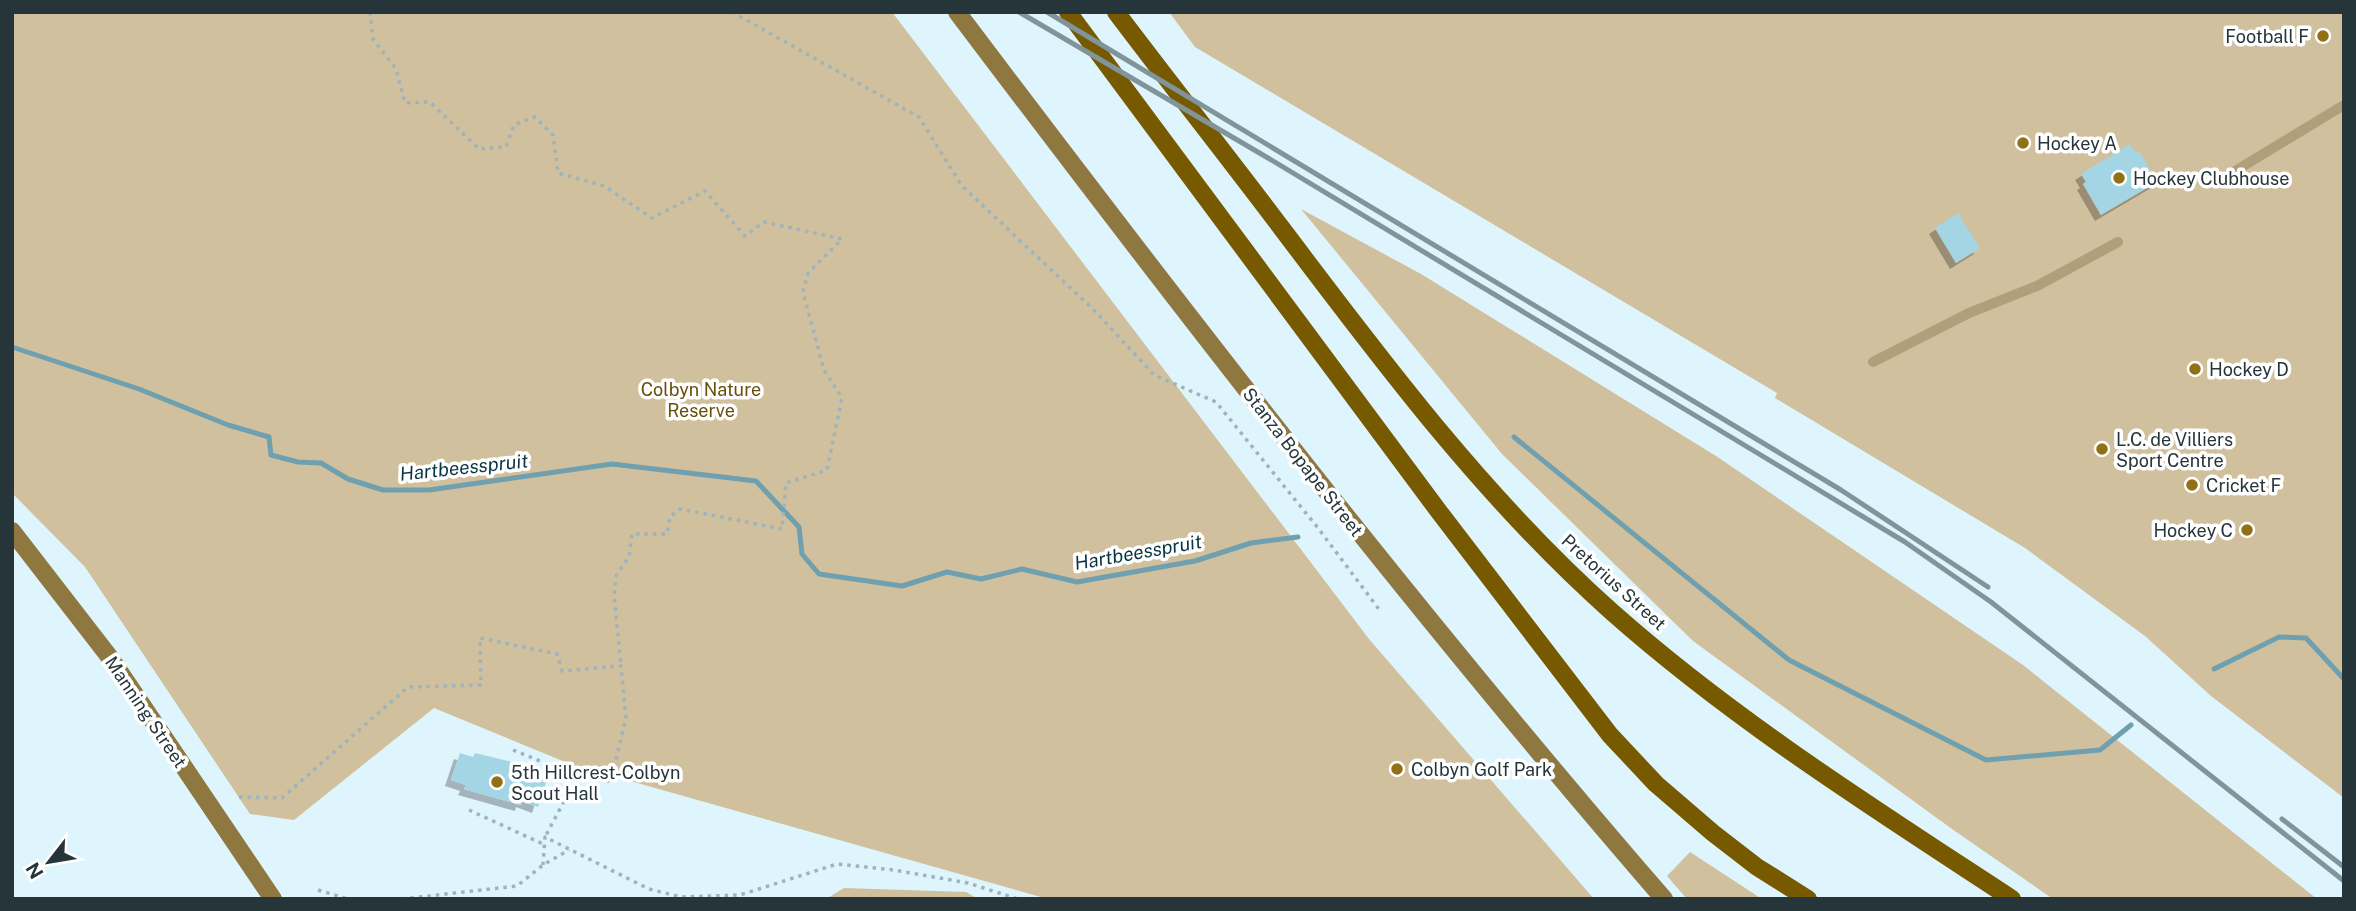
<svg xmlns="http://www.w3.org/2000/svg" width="2356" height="911" font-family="'Public Sans',sans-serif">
<defs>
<filter id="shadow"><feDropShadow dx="-6" dy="6" stdDeviation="0" flood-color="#0004"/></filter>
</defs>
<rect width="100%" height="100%" fill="#dff5fd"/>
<!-- green -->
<g fill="#d0c09d">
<polygon points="12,12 892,12 1369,639 1594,899 1048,899 570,764 434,708 294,820 250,814 85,567 12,493"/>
<polygon points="1169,12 2344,12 2344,798 2211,696 2145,636 2025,548 1775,398 1777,393 1195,47"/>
<polygon points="1301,209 1421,274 1716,456 2023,665 2317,899 2053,899 1952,829 1693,641 1502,454"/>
<polygon points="1690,852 1762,899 1687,899 1667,876"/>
<polygon points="844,888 966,892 978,899 826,899"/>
</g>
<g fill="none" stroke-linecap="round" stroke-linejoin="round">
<!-- stream -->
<g stroke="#6fa0af" stroke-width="5">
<polyline points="12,347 139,389 228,425 269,437 271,455 298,462 321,463 348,479 383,490 429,490 612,464 756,481 799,527 802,554 819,574 902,586 947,572 981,579 1022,569 1077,582 1195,561 1251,543 1298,537"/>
<polyline points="1514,437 1789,660 1986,760 2100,750 2131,725"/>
<polyline points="2214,669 2279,637 2306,638 2344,679"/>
</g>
</g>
<!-- building -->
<g fill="#a3d5e5" filter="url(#shadow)">
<polygon points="2130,144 2136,153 2139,151 2157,182 2101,215 2083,184 2086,182 2081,174"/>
<polygon points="1958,213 1980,248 1956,263 1935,228"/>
<polygon points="460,753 473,757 475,753 536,768 533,776 547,780 538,807 522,801 521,805 464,789 466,785 451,780"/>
</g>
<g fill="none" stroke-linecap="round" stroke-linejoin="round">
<!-- path -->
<g stroke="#9fb3ba" stroke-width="3.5" stroke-dasharray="3.5 5" stroke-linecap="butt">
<polyline points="370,12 373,39 396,69 405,103 430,102 479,149 506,147 514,125 535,117 553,135 558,173 604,186 652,218 705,191 745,236 764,222 842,239 808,273 803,292 824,370 842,398 827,470 786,483 782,529 680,509 670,517 667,534 632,534 629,556 616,576 614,595 621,666"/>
<polyline points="732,12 919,117 962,186 1096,312 1154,375 1216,402 1318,528 1381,612"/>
<polyline points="513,750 567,772 576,779"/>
<polyline points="239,797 282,798 408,687 481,685 480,638 557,654 562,671 621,666 626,718 612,776 608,781 590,776 576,779 545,837"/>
<polyline points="469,810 543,844"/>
<polyline points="543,865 545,837 649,889 681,897 740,895 837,864 894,870 968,883 1018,899"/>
<polyline points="318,890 348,899"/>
<polyline points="402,899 517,886 543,865 569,850"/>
</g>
<!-- lane -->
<g stroke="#af9f7b" stroke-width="10">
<polyline points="2222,179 2344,105"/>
<polyline points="1873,362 1969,313 2037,286 2118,242"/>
</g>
<!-- secondary -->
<g stroke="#8f7740" stroke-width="18">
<path d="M957 12C1185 314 1416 613 1664 899"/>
<polyline points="12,531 111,659 273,899"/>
</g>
<!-- primary -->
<g stroke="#775a00" stroke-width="18">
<polyline points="1068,12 1440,513 1610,735 1656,784 1713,833 1757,867 1808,899"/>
<path d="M1116 12C1171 85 1228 157 1283 230 1384 364 1486 500 1612 612 1735 721 1875 809 2012 899"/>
</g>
<!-- rail -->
<g stroke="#81949a" stroke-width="5">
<polyline points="1019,12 1268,158 1905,542 1991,602 2344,881"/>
<polyline points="1047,12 1841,490 1988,587"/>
<polyline points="2282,819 2344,867"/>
</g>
</g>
<!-- markers -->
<g fill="#927016" stroke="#fff" stroke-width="2.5">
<circle cx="2323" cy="36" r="7"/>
<circle cx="2023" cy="143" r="7"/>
<circle cx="2119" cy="178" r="7"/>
<circle cx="2195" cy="369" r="7"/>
<circle cx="2102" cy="449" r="7"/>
<circle cx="2192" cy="485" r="7"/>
<circle cx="2247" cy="530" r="7"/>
<circle cx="1397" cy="769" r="7"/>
<circle cx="497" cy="782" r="7"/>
</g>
<g text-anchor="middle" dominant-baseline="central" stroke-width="7" stroke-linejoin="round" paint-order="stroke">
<!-- poi labels -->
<g font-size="18" fill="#26353a" stroke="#fff" text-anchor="start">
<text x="2309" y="36" text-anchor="end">Football F</text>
<text x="2037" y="143">Hockey A</text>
<text x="2133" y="178">Hockey Clubhouse</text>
<text x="2209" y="369">Hockey D</text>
<text x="2116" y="439">L.C. de Villiers<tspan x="2116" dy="21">Sport Centre</tspan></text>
<text x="2206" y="485">Cricket F</text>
<text x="2233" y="530" text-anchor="end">Hockey C</text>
<text x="1411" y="769">Colbyn Golf Park</text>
<text x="511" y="772">5th Hillcrest-Colbyn<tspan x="511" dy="21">Scout Hall</tspan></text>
</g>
<!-- park labels -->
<g font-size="18" fill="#684e08" stroke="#fff">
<text x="701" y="389">Colbyn Nature<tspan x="701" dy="21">Reserve</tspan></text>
</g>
<!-- street labels -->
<g font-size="18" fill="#26353a" stroke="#fff">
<text transform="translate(1303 462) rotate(52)">Stanza Bopape Street</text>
<text transform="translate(1614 582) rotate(42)">Pretorius Street</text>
<text transform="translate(146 712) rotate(56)">Manning Street</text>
</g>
<!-- water labels -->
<g font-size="19" font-style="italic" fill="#073642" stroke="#fff">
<text transform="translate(464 467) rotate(-6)">Hartbeesspruit</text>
<text transform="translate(1138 552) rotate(-10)">Hartbeesspruit</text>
</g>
</g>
<!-- border -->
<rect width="2356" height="911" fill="none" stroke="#26353a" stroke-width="28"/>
<!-- north arrow -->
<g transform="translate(49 862) rotate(239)" stroke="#ffffff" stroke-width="5" paint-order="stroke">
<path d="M0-5L12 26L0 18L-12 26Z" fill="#26353a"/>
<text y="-10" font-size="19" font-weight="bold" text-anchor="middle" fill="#26353a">N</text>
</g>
</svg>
